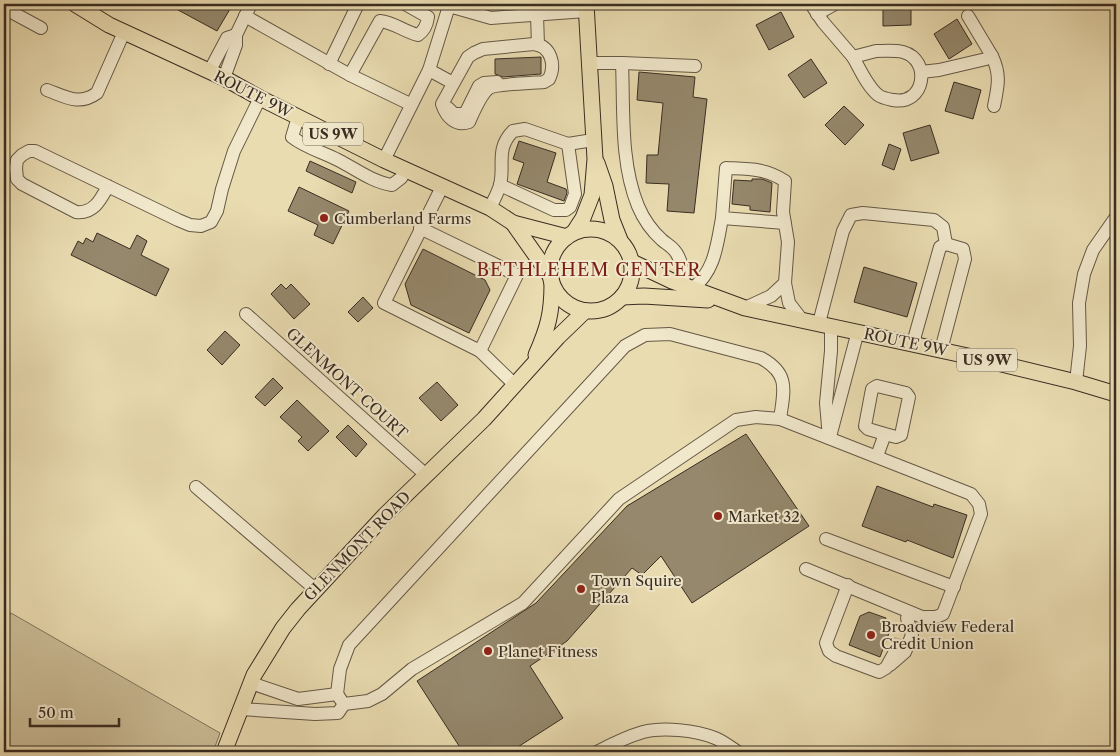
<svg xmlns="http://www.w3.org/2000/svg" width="1120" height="756" font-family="'Libre Caslon Text',serif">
<rect width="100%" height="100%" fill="#eadcb1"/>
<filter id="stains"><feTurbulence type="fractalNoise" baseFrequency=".004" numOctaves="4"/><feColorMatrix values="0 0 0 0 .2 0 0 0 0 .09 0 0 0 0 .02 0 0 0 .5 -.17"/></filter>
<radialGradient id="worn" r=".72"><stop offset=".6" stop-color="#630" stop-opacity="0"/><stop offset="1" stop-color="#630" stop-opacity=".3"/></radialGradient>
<!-- green -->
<polygon fill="#ccbe99" stroke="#82765e" points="11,613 220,733 213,752 4,752 4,622"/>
<!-- building -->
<g fill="#95886c" stroke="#392d22">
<polygon points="167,4 233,4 217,31"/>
<polygon points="883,4 911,4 911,25 883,26"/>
<polygon points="781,12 794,37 769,50 756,25"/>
<polygon points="957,19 972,44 949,59 934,34"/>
<polygon points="541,57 541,74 503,77 495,74 495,59"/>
<polygon points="811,59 827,83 804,98 788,75"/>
<polygon points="639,72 695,77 693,97 707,99 694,213 667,211 669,184 646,183 647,155 658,155 663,103 637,100"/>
<polygon points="954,82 981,90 973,119 945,111"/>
<polygon points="844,106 864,125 845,145 825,125"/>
<polygon points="930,125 939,153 911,161 903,133"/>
<polygon points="519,141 556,153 547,182 566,189 567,193 564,201 517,184 524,163 513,159"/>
<polygon points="889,144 901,149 894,170 882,165"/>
<polygon points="310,161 356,182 352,193 306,171"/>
<polygon points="752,179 762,179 772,183 770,212 750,210 750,206 732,204 734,180 752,181"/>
<polygon points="299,187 349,211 333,244 314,235 318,225 288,211"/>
<polygon points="97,233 130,249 137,235 147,241 141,255 169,269 156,296 71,255 78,241 83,244 86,238 93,242"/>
<polygon points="423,249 485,280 490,290 469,333 411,305 405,284"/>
<polygon points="864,267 917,283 907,317 854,302"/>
<polygon points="281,284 286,289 291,284 310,304 294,319 271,294"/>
<polygon points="363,297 373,308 358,322 348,312"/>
<polygon points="225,331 240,345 222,365 207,350"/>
<polygon points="273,378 283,388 265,406 255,397"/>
<polygon points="437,382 458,405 441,421 419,398"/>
<polygon points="297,400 329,431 308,451 298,441 302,437 280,417"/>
<polygon points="348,425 367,444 356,457 336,437"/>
<polygon points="746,434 809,526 692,603 661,556 642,575 632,568 567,641 530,666 563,718 510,752 463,752 417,681 536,603 627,506"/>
<polygon points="877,486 933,507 934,504 967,515 953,558 907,540 906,542 862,526"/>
<polygon points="869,612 886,618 885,622 892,625 880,657 849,645 860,616"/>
</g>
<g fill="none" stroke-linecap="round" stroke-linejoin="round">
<!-- minor-tunnel -->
<polyline stroke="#c7b994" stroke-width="12" stroke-dasharray="12 6" stroke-linecap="butt" points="896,650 903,630"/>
<defs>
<g id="minor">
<polyline points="811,4 823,22 853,57"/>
<polyline points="4,8 41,28"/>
<polyline points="817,14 835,4"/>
<polyline points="537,15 538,45"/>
<polyline points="245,16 350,75 410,104"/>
<path d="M534 44C551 46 556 65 549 79L544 82C533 83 496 84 489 88 481 94 473 113 469 122 455 127 446 116 442 104L468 57 474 53 483 49Z"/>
<path d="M876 51C885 51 894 50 903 52 932 60 925 106 893 100 888 99 882 98 878 95 867 86 860 69 853 57Z"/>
<path d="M992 56C1001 75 998 86 994 106"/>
<path d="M589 63H622C624 110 620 162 638 206 643 218 652 231 662 240 668 245 675 248 678 256 683 264 683 276 684 285"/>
<polyline points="622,63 695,66"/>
<polyline points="329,64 358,4"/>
<polyline points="429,70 453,83"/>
<polyline points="209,72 227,38 236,35"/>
<polyline points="921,72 939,70 986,59 992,56 968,16"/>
<path d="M350 75 380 21C393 22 405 32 418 35 424 31 427 25 428 17L405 4"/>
<polyline points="224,78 236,45 236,35 251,4"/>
<path d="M47 90C66 97 79 106 97 93L124 32"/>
<polyline points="448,108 454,114 465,114 479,86 484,83 497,82"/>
<path d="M298 117 292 137C306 148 323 152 338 160 356 169 372 182 392 185L401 178 406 170"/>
<polyline points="384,160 429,70 449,6 491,18 586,11"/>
<polyline points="500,185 554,210 566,210 570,207 575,194 568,144"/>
<path d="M108 186C101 199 94 214 76 212L22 184 17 179 16 168 17 160 22 155 29 151H35L178 220 190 225 201 226 211 222 217 211 222 189 234 151 260 98"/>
<polyline points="442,187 384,303 480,351 515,385"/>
<path d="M490 208C493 201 498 193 500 185 505 166 495 149 513 131L525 129 568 144 593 140"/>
<polyline points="420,228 517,275 480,351"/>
<path d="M785 283 788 242 783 212 785 181C765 168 749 169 726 168L722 218 785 223"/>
<path d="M692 289C715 271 717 245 722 218"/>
<polyline points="745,308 771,296 785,283 789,303 802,320"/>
<polyline points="246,314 426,475"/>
<polyline points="819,323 843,231 851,215 863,213 934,220 943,227 946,244"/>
<polyline points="913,343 940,247 946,244 963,249 965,259 941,350"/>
<polyline points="1076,382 1080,346 1079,303 1084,274 1093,250 1116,217"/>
<polyline points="831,433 858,331"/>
<polyline points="829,438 826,403 831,351 831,326"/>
<polyline points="877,456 885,434 896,437 901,435 909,397 906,393 877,386 872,389 865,426 868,429 885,434"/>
<polyline points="196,487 315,589"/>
<polyline points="826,539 954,587"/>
<polyline points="848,585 826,643 829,651 836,656 879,672 886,668 896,650"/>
<polyline points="890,665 905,652 912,635 907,618"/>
<polyline points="251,683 298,699 337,694 341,700"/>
<path d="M337 694 340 669 349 645 625 346 645 335 670 334 761 358C790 374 784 390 780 419"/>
<polyline points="344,704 368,701 382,694 412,669 523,603 619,499 736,420 756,417 780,419 971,494 979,504 981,514 943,614 936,617 922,617 806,569"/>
<polyline points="241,709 315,714 338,713 344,704"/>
<path d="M597 752C612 744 626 737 643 732 663 727 695 730 715 738 723 741 730 747 738 752"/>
</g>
<g id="major">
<polyline points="75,4 109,25 224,78 260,98 384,160 490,208 513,223 567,237"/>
<polyline points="597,163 605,186 612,220 620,240"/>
<polyline points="513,223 551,277"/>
<circle cx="591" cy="270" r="41"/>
<polyline points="574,232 583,218 592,195 595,159 586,4"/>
<polyline points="632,262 672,281 745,308 977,358 1076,382 1116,394"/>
<polyline points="622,297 644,296 708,300"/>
<path d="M536 355C548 328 552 313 552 284"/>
<polyline points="224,752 254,675 283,628 298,609 385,515 484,419 558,337 585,311"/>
</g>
</defs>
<!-- minor casing -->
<use href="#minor" stroke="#655946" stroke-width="14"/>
<!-- major casing -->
<use href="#major" stroke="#392d22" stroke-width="17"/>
<!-- minor -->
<use href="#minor" stroke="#f1e8cc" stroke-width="12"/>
<!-- major -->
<use href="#major" stroke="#eadcb1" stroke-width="15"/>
</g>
<!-- markers -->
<g fill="#8f2418" stroke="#f1e8cc" stroke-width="2">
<circle cx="324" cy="218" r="5"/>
<circle cx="718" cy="516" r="5"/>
<circle cx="581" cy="589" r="5"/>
<circle cx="871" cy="635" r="5"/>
<circle cx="488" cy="651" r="5"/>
</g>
<g text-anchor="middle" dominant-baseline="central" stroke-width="4" stroke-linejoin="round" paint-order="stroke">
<!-- shield labels -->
<g fill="#f1e8cc" stroke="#706555" stroke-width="1">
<rect x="303" y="122.5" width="60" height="23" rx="4"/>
<rect x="957" y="348.5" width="60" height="23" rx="4"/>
</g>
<g font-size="14" font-weight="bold" fill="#392d22">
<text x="333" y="134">US 9W</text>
<text x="987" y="360">US 9W</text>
</g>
<!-- street labels -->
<g font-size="15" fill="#392d22" stroke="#f1e8cc">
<text transform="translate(253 94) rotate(27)">ROUTE 9W</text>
<text transform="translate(906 342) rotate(12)">ROUTE 9W</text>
<text transform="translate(347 383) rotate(42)">GLENMONT COURT</text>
<text transform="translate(357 546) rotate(-46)">GLENMONT ROAD</text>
</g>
<!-- poi labels -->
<g font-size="15" fill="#392d22" stroke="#f1e8cc" text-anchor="start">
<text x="334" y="218">Cumberland Farms</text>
<text x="728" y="516">Market 32</text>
<text x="591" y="580">Town Squire<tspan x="591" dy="17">Plaza</tspan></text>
<text x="881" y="626">Broadview Federal<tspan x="881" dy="17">Credit Union</tspan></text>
<text x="498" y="651">Planet Fitness</text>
</g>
<!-- quarter labels -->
<g font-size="18" letter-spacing="1" fill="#7a1f14" stroke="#f1e8cc">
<text x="589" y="270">BETHLEHEM CENTER</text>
</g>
</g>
<!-- margin -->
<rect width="1120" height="756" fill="none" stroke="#eadcb1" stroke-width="20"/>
<rect x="5" y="5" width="1110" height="746" fill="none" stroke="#392d22" stroke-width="2.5"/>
<rect x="10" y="10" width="1100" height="736" fill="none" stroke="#392d22"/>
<!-- scale -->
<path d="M30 718v8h89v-8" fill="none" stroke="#392d22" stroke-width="2.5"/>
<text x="38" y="718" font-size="15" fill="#392d22" stroke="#f1e8cc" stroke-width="4" paint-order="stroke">50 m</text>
<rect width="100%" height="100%" filter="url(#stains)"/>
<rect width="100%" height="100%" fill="url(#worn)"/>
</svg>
